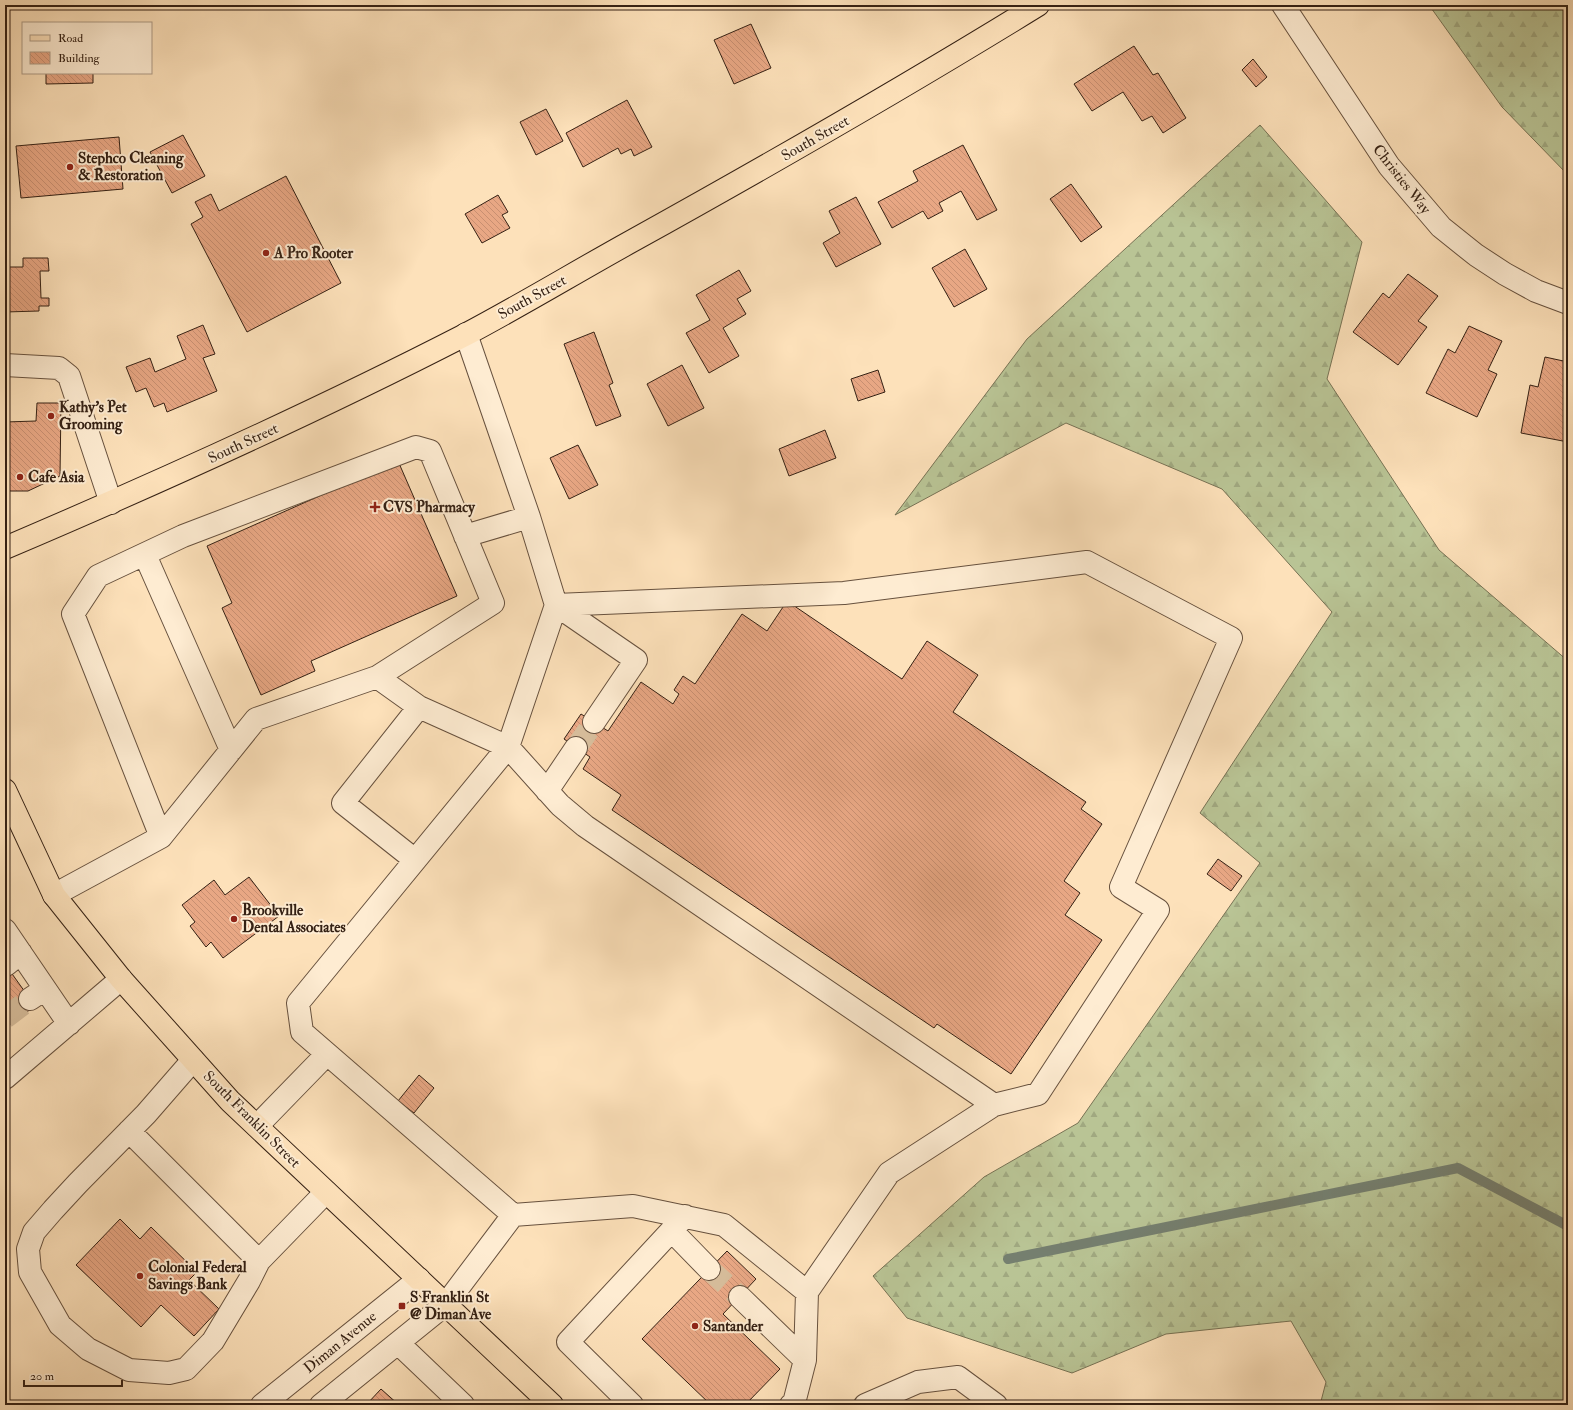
<svg xmlns="http://www.w3.org/2000/svg" width="1573" height="1410" font-family="'IM FELL Double Pica',serif">
	<defs>
		<pattern id="forest-firs" width="22" height="20" patternUnits="userSpaceOnUse"><rect width="22" height="20" fill="#b9c495"/><path d="M5 1l3.5 6h-7zM16 11l3.5 6h-7z" fill="#a0a880"/></pattern>
		<pattern id="building-back-hatch" width="6" height="6" patternUnits="userSpaceOnUse"><rect width="6" height="6" fill="#e8a784"/><path d="M-1 5l2 2M0 0l6 6M5-1l2 2" fill="none" stroke="#c88f71"/></pattern>
	</defs>
	<rect width="100%" height="100%" fill="#fde1ba"/>
	<filter id="stains"><feTurbulence type="fractalNoise" baseFrequency=".005" numOctaves="4"/><feColorMatrix values="0 0 0 0 .2 0 0 0 0 .09 0 0 0 0 .02 0 0 0 .5 -.17"/></filter>
	<radialGradient id="worn" r=".72"><stop offset=".6" stop-color="#630" stop-opacity="0"/><stop offset="1" stop-color="#630" stop-opacity=".3"/></radialGradient>
	<!-- forest -->
	<path fill="url(#forest-firs)" stroke="#777254" d="M1429,5H1568V175L1502,107Z
		M1260,125L1362,242L1327,379L1439,550L1568,661V1405H1320L1326,1382L1291,1321L1166,1334L1072,1373L907,1318L873,1276L984,1177L1078,1123L1260,863L1200,813L1332,612L1222,489L1066,423L895,515L1027,339Z"/>
	<g fill="none" stroke-linecap="round" stroke-linejoin="round">
		<!-- stream -->
		<path stroke="#757f6f" stroke-width="10" d="M1008,1259L1458,1168L1568,1226"/>
	</g>
	<!-- building -->
	<path fill="url(#building-back-hatch)" stroke="#352114" d="M751,24L771,68L734,84L714,40Z
		M1134,46L1153,75L1158,73L1186,118L1163,133L1152,116L1142,121L1123,92L1092,111L1074,84Z
		M1253,59L1267,77L1256,87L1242,70Z
		M46,73H93V83L46,84Z
		M627,100L652,147L634,156L631,149L621,154L618,148L583,167L566,133Z
		M546,109L563,141L536,155L520,122Z
		M183,135L205,176L172,193L150,152Z
		M119,137L123,189L21,198L16,146Z
		M963,145L997,210L977,220L961,191L939,203L943,211L928,219L923,211L892,228L878,202L918,181L913,171Z
		M286,176L341,283L247,332L191,224L203,217L195,202L211,194L219,211Z
		M1071,184L1102,227L1081,242L1050,199Z
		M498,195L508,212L502,215L510,228L482,243L465,214Z
		M856,197L881,244L836,267L823,243L840,233L829,211Z
		M965,249L987,289L954,307L932,268Z
		M23,258H48L49,271H40L41,298H49V306H39V311L5,312V267H23Z
		M739,270L751,291L737,299L746,314L723,328L739,356L709,373L686,333L710,320L696,295Z
		M1408,274L1438,296L1418,321L1427,327L1398,365L1353,332L1383,293L1389,298Z
		M203,325L215,354L203,358L217,391L167,412L164,403L154,407L146,388L136,392L126,367L150,358L155,372L186,359L177,336Z
		M1469,326L1502,341L1488,370L1497,374L1477,417L1426,393L1448,349L1455,353Z
		M594,332L613,383L609,385L621,416L596,426L564,344Z
		M1545,357L1568,362V442L1521,433L1530,385L1538,387Z
		M682,365L704,408L668,426L647,384Z
		M878,370L885,392L858,401L851,379Z
		M37,403H61L60,476L28,491H5V422L36,421Z
		M825,430L836,458L789,476L779,449Z
		M578,445L598,485L569,499L550,458Z
		M398,461L457,596L311,661L315,671L261,695L222,608L232,603L207,546Z
		M787,601L902,679L927,641L978,675L953,712L1086,802L1081,809L1102,824L1064,881L1080,893L1065,915L1102,940L1011,1074L937,1024L934,1028L612,810L621,795L583,769L590,757L564,739L581,714L608,731L641,682L673,704L679,694L674,690L683,676L695,684L742,614L767,631Z
		M1218,859L1242,876L1231,891L1207,874Z
		M249,877L279,916L223,958L211,942L206,947L190,926L195,922L182,905L214,880L225,895Z
		M5,964L35,1006L5,1028Z
		M419,1075L434,1088L414,1113L398,1101Z
		M120,1219L140,1239L151,1227L197,1272L189,1280L219,1309L194,1336L161,1305L141,1327L76,1265Z
		M727,1251L756,1279L723,1314L780,1369L745,1405H711L642,1339Z
		M381,1389L399,1405H366Z"/>
	<g fill="none" stroke-linecap="round" stroke-linejoin="round">
		<!-- minor-tunnel -->
		<path stroke="#d5bb99" stroke-width="22" stroke-dasharray="22 11" stroke-linecap="butt" d="M576,748L594,722
			M5,1018L30,999
			M709,1269L740,1297"/>
		<!-- minor casing -->
		<g stroke="#67513e" stroke-width="24">
			<path id="minor" d="M1283,5L1389,166L1441,227L1476,255L1505,274L1536,291L1568,303
				M466,334L529,517L556,605L508,747L298,1003L302,1032L513,1215L633,1206L724,1225L807,1292
				M5,365L59,368L69,376L111,503
				M465,536L529,517
				M145,555L231,750
				M556,605L844,593L1087,562L1231,638L1121,887L1158,910L1038,1094L994,1105
				M556,605L636,660L594,722
				M377,677L419,707L508,747L560,805L585,826L994,1105L889,1173L807,1292L805,1360L794,1403L791,1405
				M547,791L576,748
				M415,860L343,803L419,707
				M54,895L161,837L256,719L377,677L493,603L430,451L416,447L183,536L98,576L73,614L161,837
				M5,930L69,1024
				M6,965L21,953
				M30,999L45,989
				M193,1060L146,1114L78,1183L53,1210L34,1232L28,1249L30,1272L60,1325L88,1349L129,1370L169,1373L186,1369L213,1341L249,1281L259,1261L326,1192
				M5,1078L121,979
				M257,1126L327,1054
				M129,1131L259,1261
				M672,1231L709,1269
				M740,1297L805,1360
				M398,1343L463,1405
				M262,1405L419,1279
				M321,1405L446,1304L513,1215
				M632,1405L568,1342L685,1216
				M865,1405L918,1382L958,1377L996,1405"/>
		</g>
		<!-- major casing -->
		<g stroke="#352114" stroke-width="24">
			<path id="major" d="M5,548C160,482 313,413 463,336C520,306 576,272 632,241C769,165 905,87 1038,5
				M5,790L54,895L121,979L230,1101L552,1405"/>
		</g>
		<!-- minor -->
		<use href="#minor" stroke="#feecd2" stroke-width="22"/>
		<!-- major -->
		<use href="#major" stroke="#fde1ba" stroke-width="22"/>
	</g>
	<!-- markers -->
	<g fill="#8f2418" stroke="#feecd2" stroke-width="1.5">
		<circle cx="70" cy="167" r="4"/>
		<circle cx="266" cy="253" r="4"/>
		<circle cx="51" cy="416" r="4"/>
		<circle cx="20" cy="477" r="4"/>
		<path d="M373 501h4v4h4v4h-4v4h-4v-4h-4v-4h4z"/>
		<circle cx="234" cy="919" r="4"/>
		<circle cx="140" cy="1276" r="4"/>
		<rect x="398" y="1302" width="8" height="8" rx="2"/>
		<circle cx="695" cy="1326" r="4"/>
	</g>
	<g text-anchor="middle" stroke-width="4" stroke-linejoin="round" paint-order="stroke">
		<!-- street labels -->
		<g font-size="15" fill="#352114" stroke="#feecd2">
			<text transform="translate(815 138) rotate(-30)" y="5">South Street</text>
			<text transform="translate(1402 179) rotate(52)" y="5">Christies Way</text>
			<text transform="translate(532 297) rotate(-29)" y="5">South Street</text>
			<text transform="translate(243 443) rotate(-25)" y="5">South Street</text>
			<text transform="translate(252 1119) rotate(45)" y="5">South Franklin Street</text>
			<text transform="translate(340 1342) rotate(-39)" y="5">Diman Avenue</text>
		</g>
		<!-- poi labels -->
		<g font-size="15" font-weight="bold" fill="#352114" stroke="#feecd2" text-anchor="start">
			<text x="78" y="163">Stephco Cleaning<tspan x="78" dy="17">&amp; Restoration</tspan></text>
			<text x="274" y="258">A Pro Rooter</text>
			<text x="59" y="412">Kathy's Pet<tspan x="59" dy="17">Grooming</tspan></text>
			<text x="28" y="482">Cafe Asia</text>
			<text x="383" y="512">CVS Pharmacy</text>
			<text x="242" y="915">Brookville<tspan x="242" dy="17">Dental Associates</tspan></text>
			<text x="148" y="1272">Colonial Federal<tspan x="148" dy="17">Savings Bank</tspan></text>
			<text x="410" y="1302">S Franklin St<tspan x="410" dy="17">@ Diman Ave</tspan></text>
			<text x="703" y="1331">Santander</text>
		</g>
	</g>
	<!-- margin -->
	<rect width="1573" height="1410" fill="none" stroke="#fde1ba" stroke-width="20"/>
	<rect x="6" y="6" width="1561" height="1398" fill="none" stroke="#352114" stroke-width="2"/>
	<rect x="10" y="10" width="1553" height="1390" fill="none" stroke="#352114"/>
	<!-- legend -->
	<rect x="22" y="22" width="130" height="52" fill="#feecd2" stroke="#ae9b86"/>
	<rect x="30" y="35" width="20" height="6" fill="#fde1ba" stroke="#ae9b86"/>
	<text x="58" y="42" font-size="12" fill="#352114">Road</text>
	<rect x="30" y="52" width="20" height="12" fill="url(#building-back-hatch)" stroke="#ae9b86"/>
	<text x="58" y="62" font-size="12" fill="#352114">Building</text>
	<!-- scale -->
	<path d="M24 1380v6h98v-6" fill="none" stroke="#352114" stroke-width="2"/>
	<text x="30" y="1380" font-size="12" fill="#352114" stroke="#feecd2" stroke-width="3" paint-order="stroke">20 m</text>
	<rect width="100%" height="100%" filter="url(#stains)"/>
	<rect width="100%" height="100%" fill="url(#worn)"/>
</svg>
